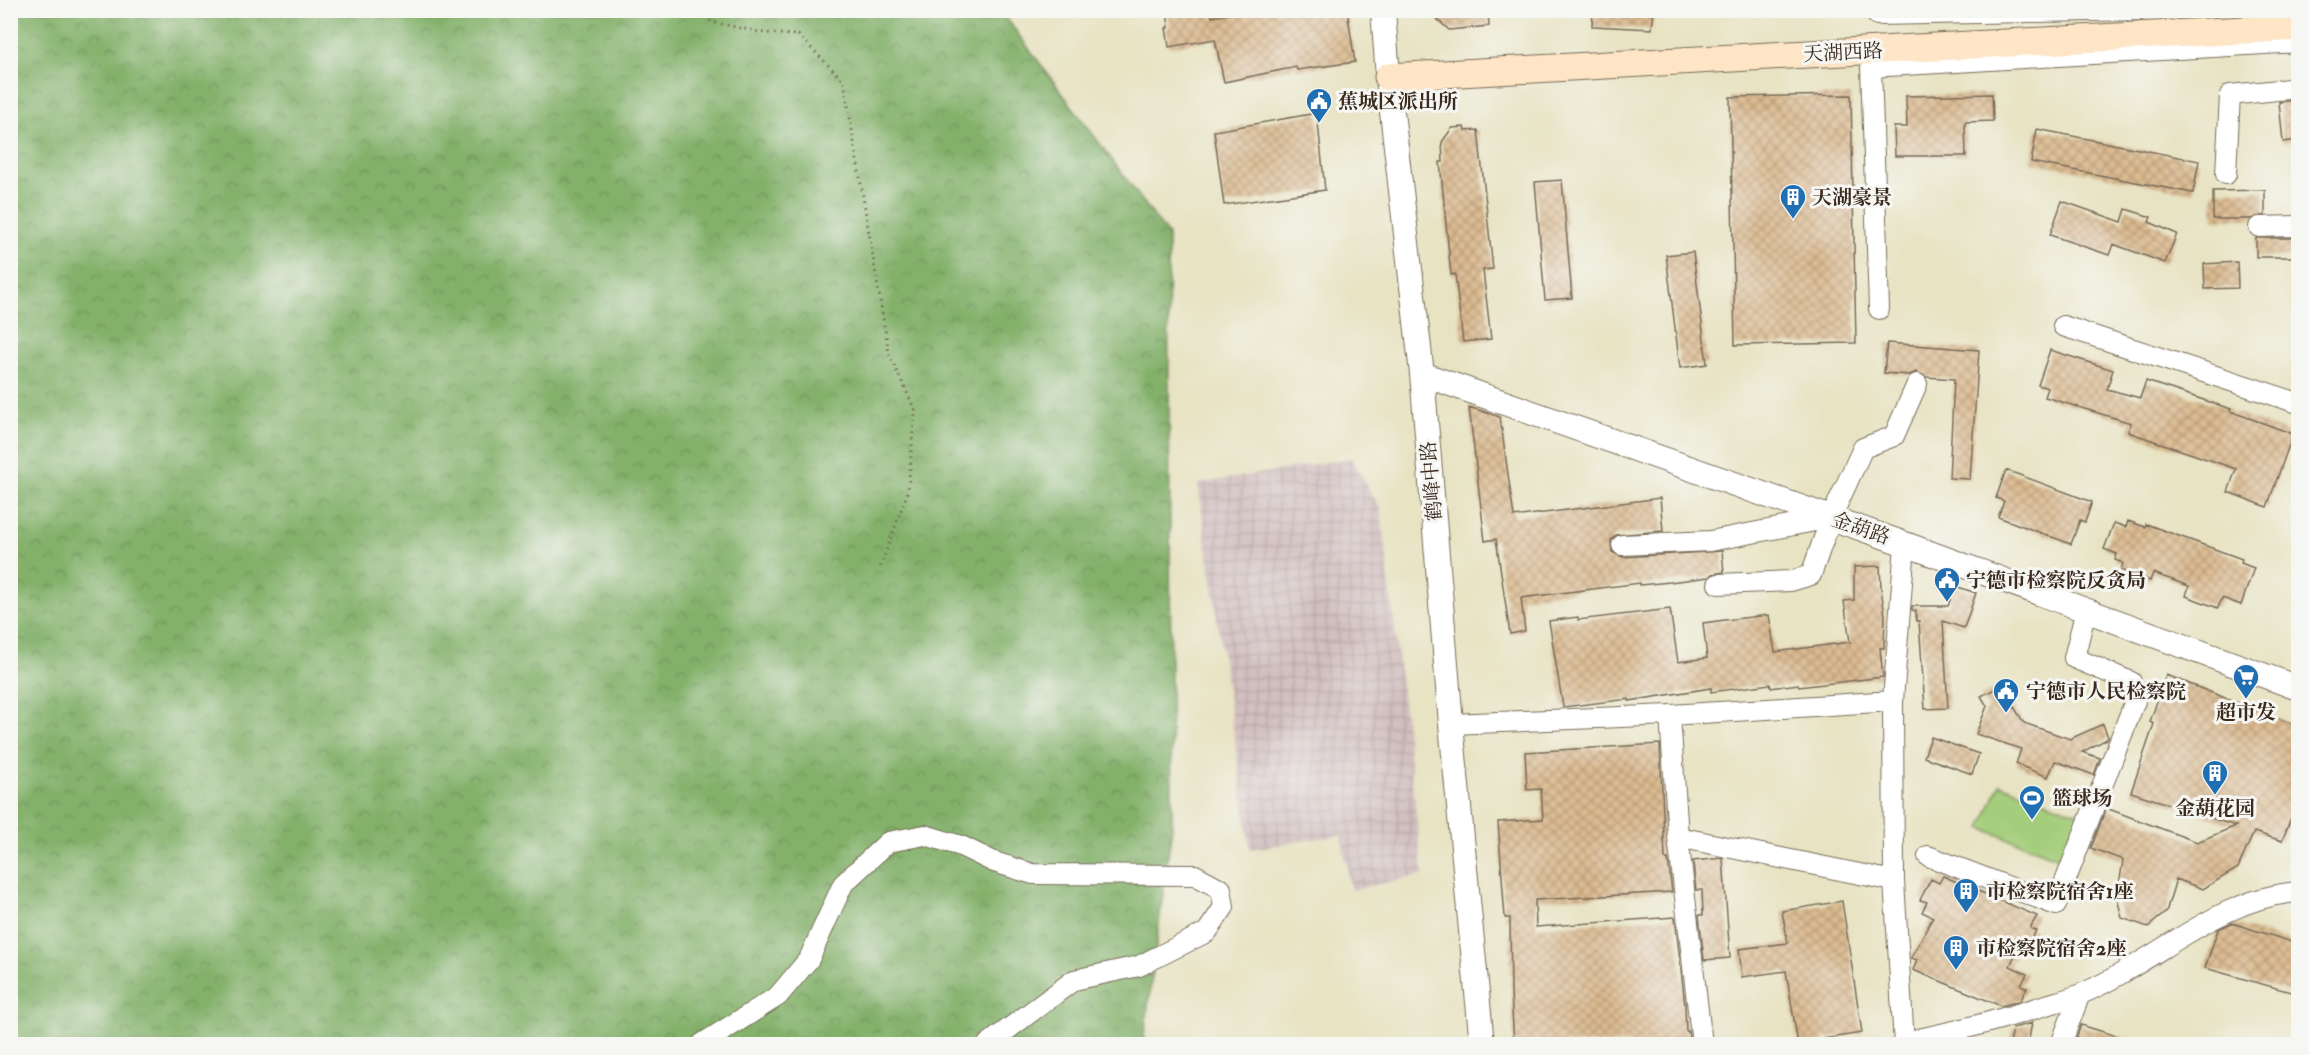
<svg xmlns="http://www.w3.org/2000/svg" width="2309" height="1055" font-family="'IM FELL Double Pica','Noto Serif SC',serif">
	<defs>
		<pattern id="industrial-grid" width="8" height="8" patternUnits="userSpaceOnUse" patternTransform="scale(1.5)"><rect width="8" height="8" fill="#d2bfc0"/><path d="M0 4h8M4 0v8" fill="none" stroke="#b5a4a5"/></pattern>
		<pattern id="forest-crowns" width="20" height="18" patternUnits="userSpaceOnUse" patternTransform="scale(1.5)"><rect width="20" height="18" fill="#83b16b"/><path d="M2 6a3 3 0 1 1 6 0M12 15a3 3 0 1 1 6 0" fill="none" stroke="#6c9057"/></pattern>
		<pattern id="building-cross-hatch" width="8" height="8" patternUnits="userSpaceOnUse" patternTransform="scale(1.5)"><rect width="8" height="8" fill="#dcbb91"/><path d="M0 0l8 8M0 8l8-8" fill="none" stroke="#b49876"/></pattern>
	</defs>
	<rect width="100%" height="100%" fill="#f6f6f2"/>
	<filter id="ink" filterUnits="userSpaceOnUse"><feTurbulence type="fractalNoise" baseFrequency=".0167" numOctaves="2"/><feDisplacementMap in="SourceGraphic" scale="12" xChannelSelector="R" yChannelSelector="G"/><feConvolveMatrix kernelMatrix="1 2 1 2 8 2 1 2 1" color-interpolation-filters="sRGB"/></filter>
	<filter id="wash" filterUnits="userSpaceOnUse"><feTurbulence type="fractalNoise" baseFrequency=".008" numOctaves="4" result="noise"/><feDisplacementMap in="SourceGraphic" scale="24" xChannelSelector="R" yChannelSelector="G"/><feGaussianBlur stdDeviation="1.35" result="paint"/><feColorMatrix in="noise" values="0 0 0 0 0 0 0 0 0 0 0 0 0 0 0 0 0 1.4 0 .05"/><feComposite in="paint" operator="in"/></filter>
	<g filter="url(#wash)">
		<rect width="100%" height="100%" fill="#e8e3c3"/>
		<!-- industrial -->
		<path fill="url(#industrial-grid)" d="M1351,458L1381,510L1423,875L1351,890L1341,835L1250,849L1198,484Z"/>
		<!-- forest -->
		<path fill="url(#forest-crowns)" stroke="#5f6e44" stroke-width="1.5" d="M10,11H1001L1168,235L1172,826L1143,1044H11Z"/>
		<!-- pitch -->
		<path fill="#a4ce7b" stroke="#707c4c" stroke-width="1.5" d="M2000,784L2082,815L2064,860L1981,828Z"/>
		<g id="blocks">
			<!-- building -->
			<path fill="url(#building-cross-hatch)" d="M1167,10H1211L1212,17L1249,10H1347L1355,62L1297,70L1296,67L1224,82L1215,39L1169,47L1166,28H1169Z
				M1427,10H1488L1489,26L1449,30Z
				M1593,10H1654L1652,29L1592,26Z
				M1992,94L1993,121L1965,122L1966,156H1895L1894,127H1907L1906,96Z
				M1851,95L1856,343L1735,345L1730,97Z
				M2298,100V140L2283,142L2279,102Z
				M1317,113L1325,190L1224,205L1214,131Z
				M1464,127L1465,131L1478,130L1493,269L1483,270L1491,339L1463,342L1455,274L1451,275L1440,162H1443L1442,142L1452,128Z
				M2037,129L2199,161L2193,193L2031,162Z
				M1562,180L1572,298L1545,300L1535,182Z
				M2265,190V215L2251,219H2213V191Z
				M2062,201L2122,222L2126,209L2151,217L2149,222L2177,234L2165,263L2113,244L2109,255L2050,235Z
				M2256,238H2298V257H2256Z
				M1693,252L1707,364L1680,368L1666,255Z
				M2237,262L2238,288L2205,289L2204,264Z
				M1887,343L1979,350L1970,479L1949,478L1954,379L1926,377L1916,372L1909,375L1884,373Z
				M2050,350L2113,370L2107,389L2140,398L2146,381L2231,409L2230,411L2293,434L2267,507L2228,492L2236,469L2128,432L2131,423L2045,397L2048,388L2038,385Z
				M1469,407L1500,417L1514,517L1660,498L1663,531L1616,535L1611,540L1612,552L1623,557L1722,551L1724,572L1712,574L1709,577L1670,582L1640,585V583L1521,598L1525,631L1510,634L1496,539L1485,541Z
				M2006,470L2092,502L2085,522L2080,520L2071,544L1998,517L2004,501L1996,498Z
				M2128,521L2145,527L2146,524L2242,559L2241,563L2254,568L2241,605L2222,598L2218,608L2186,596L2189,586L2153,573L2150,581L2121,570L2123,563L2115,560L2117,554L2104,549L2114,523L2126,527Z
				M1880,566L1881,588L1885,616L1884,648H1880L1883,677L1799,687L1798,684L1771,688L1770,684L1711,692V688L1629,701V699L1563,707L1549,621L1578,617V620L1670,609L1678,662L1707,658L1703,623L1725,620L1769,615L1775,652L1850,642L1844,601L1854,600V567Z
				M1955,586L1976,593L1964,628L1943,621L1948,708L1925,709L1919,621H1916V611L1912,610V606H1948Z
				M2166,675L2298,726V800L2282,841L2254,832L2238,868L2203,889L2176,879L2166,912L2148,927L2122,918L2117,898L2123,860L2091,848L2106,808L2197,842L2236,826L2131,792L2154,724L2150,722Z
				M2001,686L2024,723L2070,739L2103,724L2108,737L2107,739L2082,752L2100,758L2094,775L2055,761L2048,777L2016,764L2021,749L1976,734L1987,706L1981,696Z
				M1931,737L1979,754L1972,774L1924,757Z
				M1660,744L1665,859H1668L1672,892L1535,900L1536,927L1675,917L1685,1005L1686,1031H1688L1690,1044H1514L1511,993L1510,918H1505L1498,822L1543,819L1541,789L1527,790L1525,752Z
				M1723,858L1730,958L1704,960L1699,915H1703L1702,890H1696L1693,861Z
				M1943,876L2037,916L2030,928L2036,931L2029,943L2022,940L2010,966L2027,974L2021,985L2027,988L2020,1001L2001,1006L1913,970L1917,960L1911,958L1933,917L1922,912L1927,902L1920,900L1931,879L1939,883Z
				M1842,901L1862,1033L1824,1039V1043L1798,1044L1786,971L1742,977L1739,949L1788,943L1782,911Z
				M2232,923L2298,944V994L2205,968L2218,929Z
				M2032,1023L2028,1044H2010L2013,1028Z
				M2081,1025L2133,1041V1044H2074Z"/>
		</g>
	</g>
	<g filter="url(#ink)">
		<use href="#blocks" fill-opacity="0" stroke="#786b58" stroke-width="1.5"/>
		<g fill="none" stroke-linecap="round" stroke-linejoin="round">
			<!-- minor casing -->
			<g stroke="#786b58" stroke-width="22">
				<path id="minor" d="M1876,10L1877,15L2139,10
					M2226,174L2230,95L2298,88
					M2259,227L2298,226
					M1879,309L1871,67L2298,42
					M2063,326L2298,403
					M1831,518L1863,448L1894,436L1917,384
					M1622,545L1710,541L1831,518L1811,575L1791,581L1718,584
					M1670,715L1678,837L1894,881
					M1451,724L1670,715L1893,701
					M1678,837L1702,1044
					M1928,856L2056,905L2135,701L2131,682L2074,658L2086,610
					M1904,1042C1949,1033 1993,1022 2037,1008C2051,1003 2067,1000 2081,994C2154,963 2217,898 2298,892
					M702,1044L778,996L809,959L843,884L888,842L925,835L961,846L994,862L1033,874L1195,875L1221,889L1224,907L1207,932L1139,966L1074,980L988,1044
					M1904,1044L1894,881L1893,701L1905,544
					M2061,1044L2080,994"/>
			</g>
			<!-- tertiary casing -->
			<g stroke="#786b58" stroke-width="26">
				<path id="tertiary" d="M1383,10L1388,77L1422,374L1451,724L1482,1044
					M1422,374L1905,544L2298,688"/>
			</g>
			<!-- secondary casing -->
			<g stroke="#786b58" stroke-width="29">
				<path id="secondary" d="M1388,77L2298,27"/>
			</g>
			<!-- path -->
			<path stroke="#786b58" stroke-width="3" stroke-dasharray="1.5 4.5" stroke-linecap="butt" d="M695,10L712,22L764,33L798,35L844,81L889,354L915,410L908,491L880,568"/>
			<!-- minor -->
			<use href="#minor" stroke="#fff" stroke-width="20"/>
			<!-- tertiary -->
			<use href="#tertiary" stroke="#fff" stroke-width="24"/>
			<!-- secondary -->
			<use href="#secondary" stroke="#fde5c5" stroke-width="27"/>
		</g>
	</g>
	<!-- icons -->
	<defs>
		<g id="civic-pin" transform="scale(1.35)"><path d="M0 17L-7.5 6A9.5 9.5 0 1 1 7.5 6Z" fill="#1f6fb2" stroke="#f6f6f2"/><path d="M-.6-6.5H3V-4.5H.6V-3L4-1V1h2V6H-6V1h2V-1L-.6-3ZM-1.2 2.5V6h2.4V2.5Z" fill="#fff"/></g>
		<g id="building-pin" transform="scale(1.35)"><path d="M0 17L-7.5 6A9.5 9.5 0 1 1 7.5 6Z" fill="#1f6fb2" stroke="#f6f6f2"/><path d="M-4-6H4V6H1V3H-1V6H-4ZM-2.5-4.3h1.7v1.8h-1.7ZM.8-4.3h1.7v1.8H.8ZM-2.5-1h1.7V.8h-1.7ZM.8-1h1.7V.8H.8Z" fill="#fff"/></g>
		<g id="supermarket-pin" transform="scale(1.35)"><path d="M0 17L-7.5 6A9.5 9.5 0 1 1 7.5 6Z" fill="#1f6fb2" stroke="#f6f6f2"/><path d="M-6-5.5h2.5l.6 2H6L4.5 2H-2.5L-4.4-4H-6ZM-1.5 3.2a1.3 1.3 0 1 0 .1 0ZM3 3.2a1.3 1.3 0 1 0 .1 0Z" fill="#fff"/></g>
		<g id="stadium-pin" transform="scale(1.35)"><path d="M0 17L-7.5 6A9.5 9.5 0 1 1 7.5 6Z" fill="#1f6fb2" stroke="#f6f6f2"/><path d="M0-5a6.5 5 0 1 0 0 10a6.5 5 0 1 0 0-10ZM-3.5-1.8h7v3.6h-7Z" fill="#fff"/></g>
	</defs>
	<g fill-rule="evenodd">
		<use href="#civic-pin" x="1319" y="101"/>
		<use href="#building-pin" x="1793" y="197"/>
		<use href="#civic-pin" x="1947" y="580"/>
		<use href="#supermarket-pin" x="2246" y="677"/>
		<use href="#civic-pin" x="2006" y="691"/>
		<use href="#building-pin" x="2215" y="773"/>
		<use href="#stadium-pin" x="2032" y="798"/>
		<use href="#building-pin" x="1966" y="891"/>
		<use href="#building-pin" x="1956" y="948"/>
	</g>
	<g text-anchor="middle" stroke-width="6" stroke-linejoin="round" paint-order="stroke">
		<!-- street labels -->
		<g font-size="20" fill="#3b2a1e" stroke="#f6f6f2">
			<text transform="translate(1843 52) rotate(-3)" y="7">天湖西路</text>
			<text transform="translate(1431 481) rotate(-95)" y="7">鹤峰中路</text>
			<text transform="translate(1861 528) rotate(19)" y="7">金葫路</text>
		</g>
		<!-- poi labels -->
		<g font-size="20" font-weight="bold" fill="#3b2a1e" stroke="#f6f6f2" text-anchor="start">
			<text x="1338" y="108">蕉城区派出所</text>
			<text x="1812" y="204">天湖豪景</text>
			<text x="1966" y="587">宁德市检察院反贪局</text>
			<text x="2026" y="698">宁德市人民检察院</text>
			<text x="2246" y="719" text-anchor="middle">超市发</text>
			<text x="2052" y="805">篮球场</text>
			<text x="2215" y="815" text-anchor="middle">金葫花园</text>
			<text x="1986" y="898">市检察院宿舍1座</text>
			<text x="1976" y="955">市检察院宿舍2座</text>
		</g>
	</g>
	<!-- margin -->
	<rect width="2309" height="1055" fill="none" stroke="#f6f6f2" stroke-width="36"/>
</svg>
